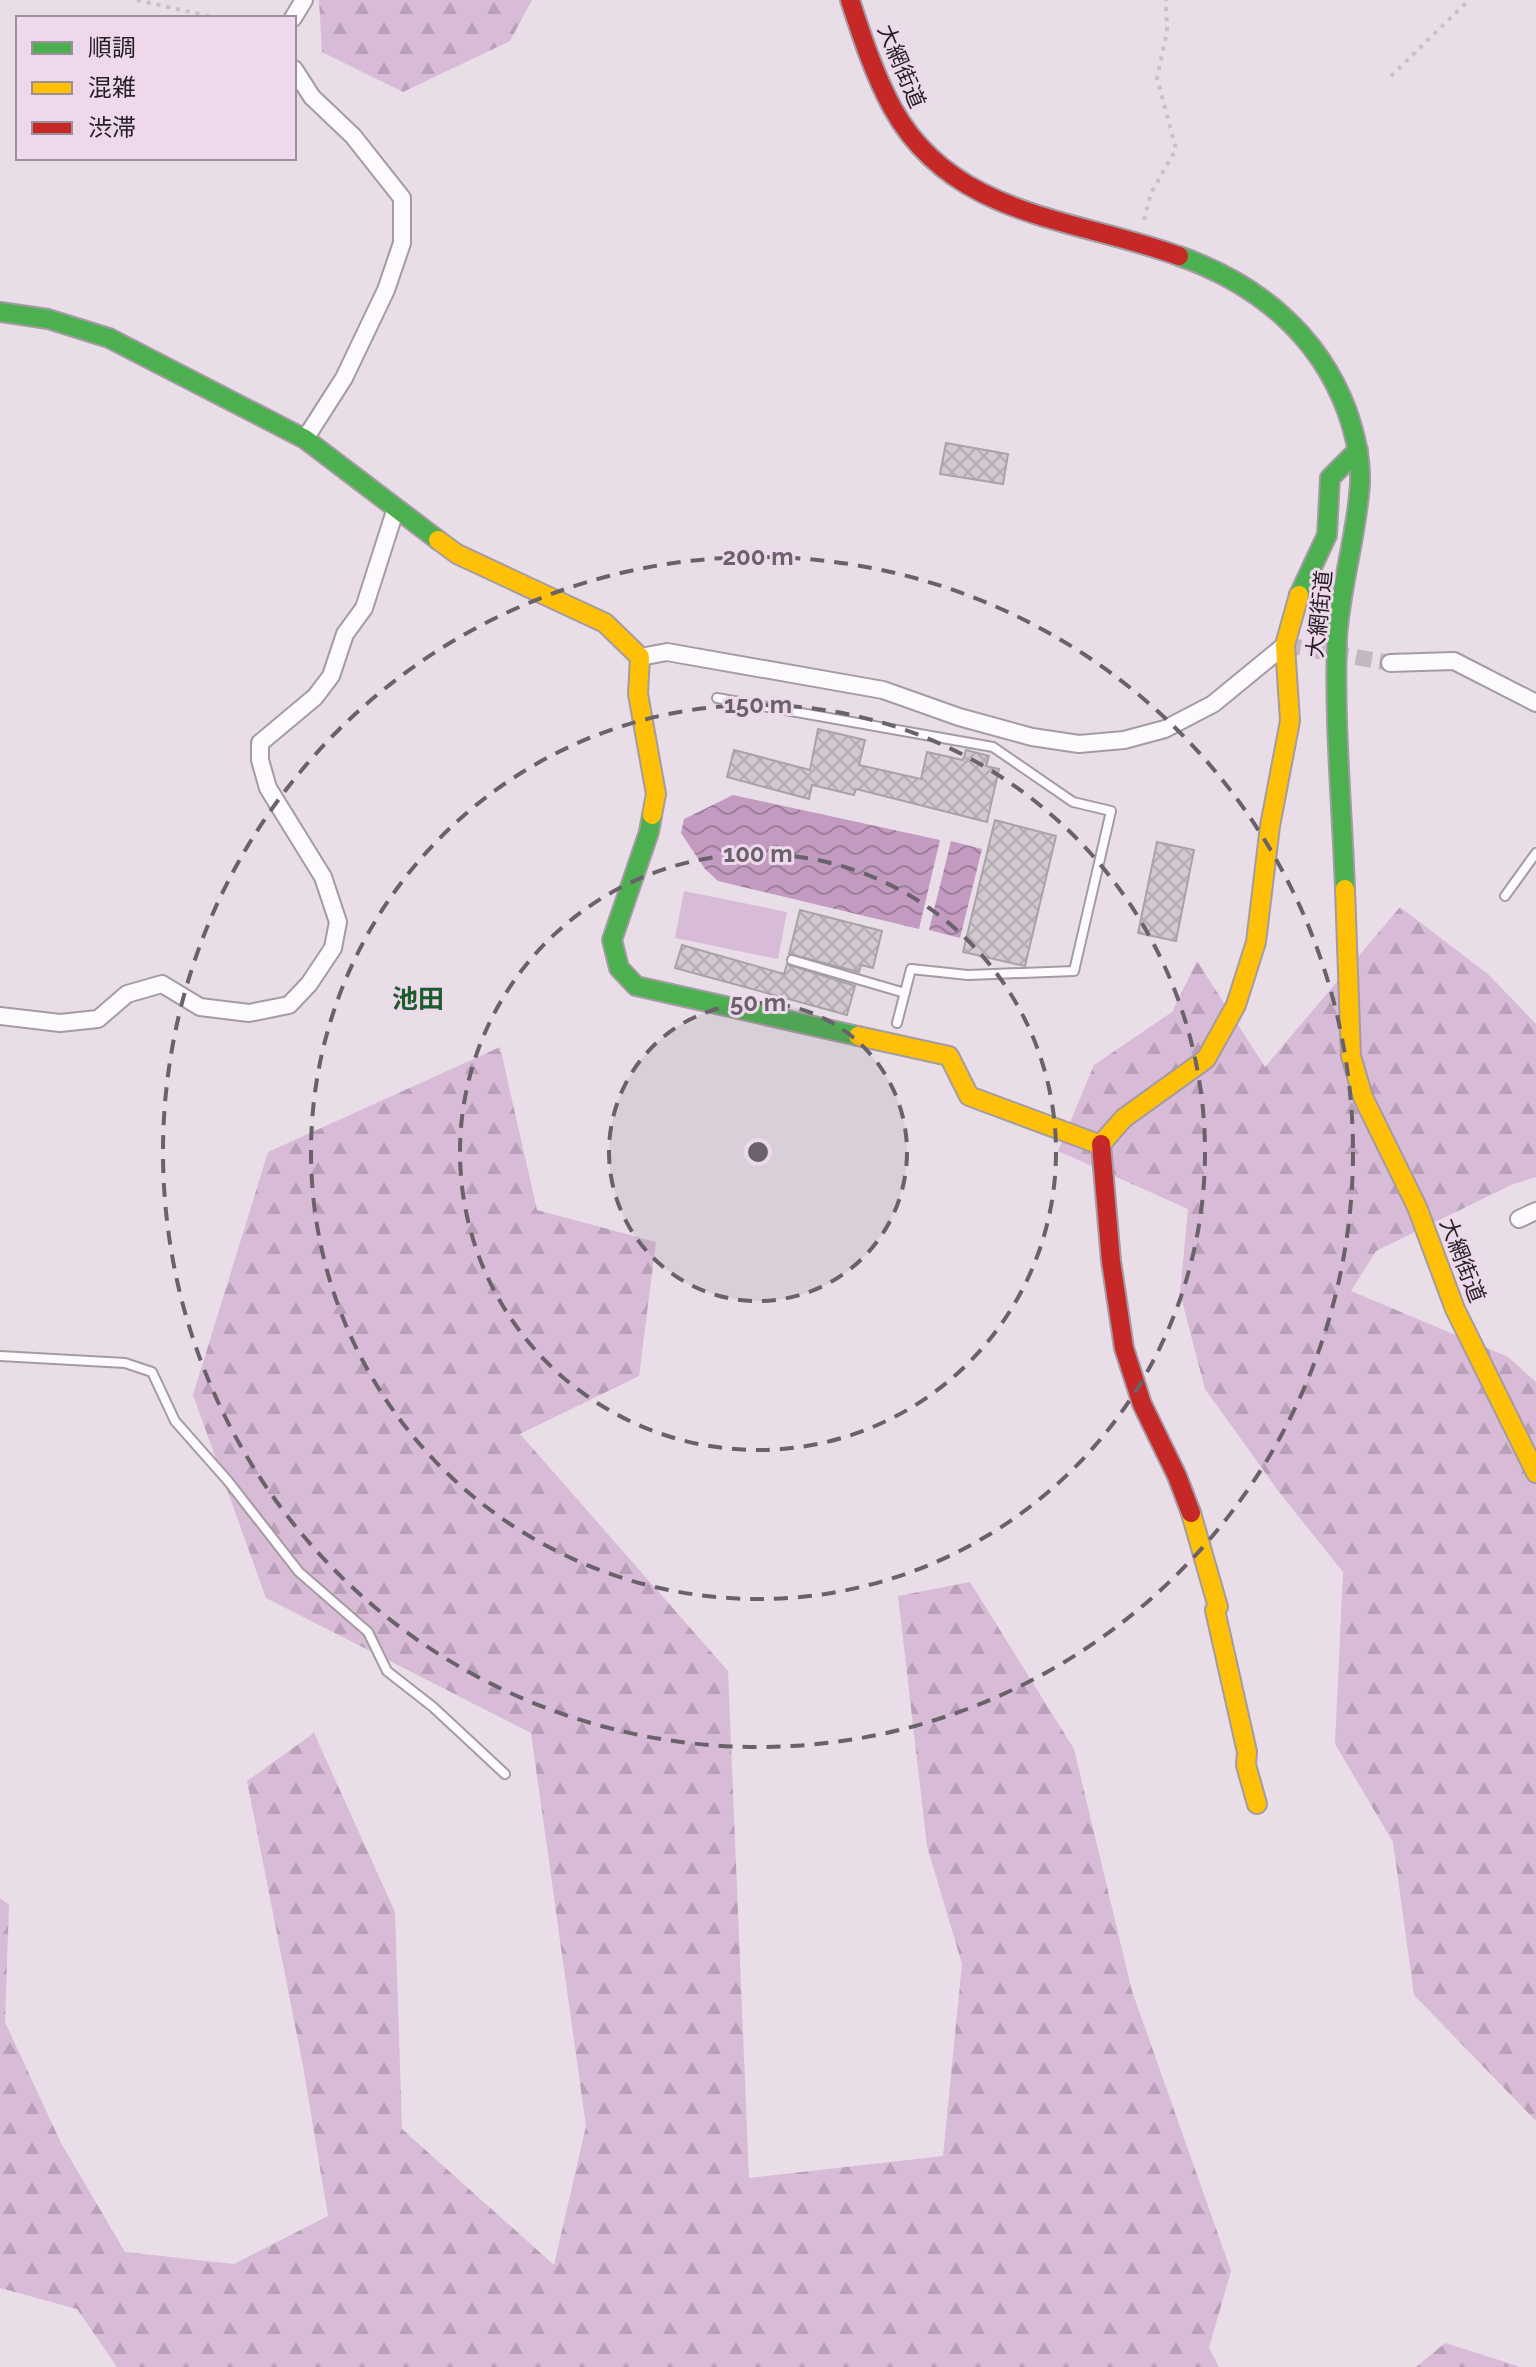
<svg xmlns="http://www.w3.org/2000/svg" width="1536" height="2367" font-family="Raleway,'Noto Sans JP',sans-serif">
	<defs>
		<pattern id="forest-firs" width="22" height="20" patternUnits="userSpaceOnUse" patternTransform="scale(2)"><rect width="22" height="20" fill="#d8bbd6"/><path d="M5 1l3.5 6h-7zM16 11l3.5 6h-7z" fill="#b9a0b8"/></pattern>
		<pattern id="water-waves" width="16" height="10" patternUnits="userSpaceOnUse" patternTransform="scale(2)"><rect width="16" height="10" fill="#c39bc1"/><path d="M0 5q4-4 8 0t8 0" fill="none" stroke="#9e7e9d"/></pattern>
		<pattern id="building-cross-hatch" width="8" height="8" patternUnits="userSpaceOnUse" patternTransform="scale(2)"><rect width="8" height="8" fill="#d1c8d0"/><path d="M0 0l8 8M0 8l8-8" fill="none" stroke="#b3abb2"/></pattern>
	</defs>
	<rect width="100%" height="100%" fill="#e9dee8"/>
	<!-- green -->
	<path fill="#d8bbd6" d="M684,891L787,912L778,959L675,938Z"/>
	<!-- forest -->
	<path fill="url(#forest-firs)" d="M319,0H532L510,41L403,92L322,52Z
		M1400,907L1489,975L1536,1024V1177L1511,1185L1376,1251L1351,1291L1508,1357L1536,1382V2121L1414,1995L1393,1842L1335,1744L1343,1572L1279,1492L1205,1389L1180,1293L1188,1209L1058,1151L1094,1065L1172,1012L1197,961L1265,1067Z
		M500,1047L537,1210L656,1242L639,1376L520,1434L728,1671L749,2178L943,2156L962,1964L927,1846L898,1596L970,1582L1074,1749L1132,1991L1231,2271L1209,2348L1219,2367H117L77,2309L0,2288V1898L9,1905L5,2022L61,2143L125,2252L234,2264L328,2216L303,2066L247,1781L314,1733L395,1912L402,2129L554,2265L586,2126L531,1733L266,1598L193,1395L268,1152Z
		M1445,2343L1518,2366V2367H1416Z"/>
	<!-- water -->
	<path fill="url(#water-waves)" d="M733,795L940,840L919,929L718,881L705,869L681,833L684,819Z
		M951,841L982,849L960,938L929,930Z"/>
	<!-- building -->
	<path fill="url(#building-cross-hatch)" stroke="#aaa2a9" stroke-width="2" d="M946,443L1008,454L1003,484L940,474Z
		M818,729L865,740L859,765L921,779L927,752L963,760L966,750L989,756L986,766L999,769L987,822L856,789L854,795L812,785L809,799L727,777L734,750L810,770Z
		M995,820L1056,836L1025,966L963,952Z
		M1157,842L1194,850L1176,941L1138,933Z
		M800,910L882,931L873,968L861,965L859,972L789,954Z
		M682,945L784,974L787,964L855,986L847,1015L675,968Z"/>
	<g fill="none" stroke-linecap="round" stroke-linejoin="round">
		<!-- street-tunnel -->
		<path stroke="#c2b8c1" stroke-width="16" stroke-dasharray="16 8" stroke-linecap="butt" d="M1285,645L1390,663"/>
		<!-- lane casing -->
		<g stroke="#a49ba3" stroke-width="12">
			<path id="lane" d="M717,698L993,747L1073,802L1111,811L1074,971L968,975L911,969L897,1023
				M1505,896L1536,853
				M792,960L905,993
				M0,1356L125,1363L152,1372L175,1421L228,1481L299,1572L368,1632L387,1671L433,1707L505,1774"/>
		</g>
		<!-- street casing -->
		<g stroke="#a49ba3" stroke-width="20">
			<path id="street" d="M293,18L304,0
				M294,69L312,97L353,136L402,198V243L386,290L344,378L305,439
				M640,657L667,652L883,690L959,717L1032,737L1079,744L1124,740L1165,729L1213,704L1285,645
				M1390,663L1454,661L1536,703
				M0,1016L60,1023L98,1019L127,994L162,984L200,1007L249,1013L289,1005L309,984L333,948L338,922L323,877L268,788L260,760V743L315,697L331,676L345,634L364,608L396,508
				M1519,1219L1536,1211"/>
		</g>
		<!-- fast casing -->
		<g stroke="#a49ba3" stroke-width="22">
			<path id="fast" d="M1179,256C1256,283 1318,333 1347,411C1355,434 1361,458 1360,483C1357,535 1340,587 1337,639C1334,722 1342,806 1345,889
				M0,312L48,319L109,338L305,439L438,540
				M1299,595L1327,535L1330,478L1358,450
				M652,815L649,832L612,940L619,968L636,986L858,1036"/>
		</g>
		<!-- slow casing -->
		<g stroke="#a49ba3" stroke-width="22">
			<path id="slow" d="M438,540L457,554L605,623L640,657L638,694L656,794L652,815
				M1345,889L1351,1056L1363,1097L1417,1207L1455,1309L1536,1473
				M858,1036L949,1056L969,1096L1101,1145
				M1101,1144L1124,1118L1206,1059L1236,1005L1256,942L1270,826L1290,721L1285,645L1299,595
				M1191,1513L1218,1607L1215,1610L1247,1752L1246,1765L1257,1804"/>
		</g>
		<!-- jam casing -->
		<g stroke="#a49ba3" stroke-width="22">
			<path id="jam" d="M850,0C862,37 874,74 893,109C953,217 1074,218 1179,256
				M1101,1144L1111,1261L1124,1348L1142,1404L1177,1476L1191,1513"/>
		</g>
		<!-- path -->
		<path stroke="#c6c3c6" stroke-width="4" stroke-dasharray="4 6" stroke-linecap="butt" d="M137,0L217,18
			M1391,76L1469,0
			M1144,220L1151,193L1176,149L1157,78L1167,32L1166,0"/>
		<!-- lane -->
		<use href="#lane" stroke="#fcfafc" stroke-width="8"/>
		<!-- street -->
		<use href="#street" stroke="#fcfafc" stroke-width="16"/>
		<!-- fast -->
		<use href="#fast" stroke="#4caf50" stroke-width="18"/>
		<!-- slow -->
		<use href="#slow" stroke="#ffc107" stroke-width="18"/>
		<!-- jam -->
		<use href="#jam" stroke="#c62828" stroke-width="18"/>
	</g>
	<!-- distance rings -->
	<circle cx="758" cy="1152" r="149" fill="#6a626a" fill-opacity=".12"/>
	<g fill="none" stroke="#6a626a" stroke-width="4" stroke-dasharray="14 10">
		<circle cx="758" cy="1152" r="149"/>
		<circle cx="758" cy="1152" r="298"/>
		<circle cx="758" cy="1152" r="447"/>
		<circle cx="758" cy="1152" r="595"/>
	</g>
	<g text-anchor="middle" stroke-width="6" stroke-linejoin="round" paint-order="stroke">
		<!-- street labels -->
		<g font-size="22" fill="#261f26" stroke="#eed9ec">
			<text transform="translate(902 66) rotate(67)" y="8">大網街道</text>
			<text transform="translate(1319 614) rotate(-84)" y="8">大網街道</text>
			<text transform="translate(1463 1260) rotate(69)" y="8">大網街道</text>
		</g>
		<!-- quarter labels -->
		<g font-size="26" font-weight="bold" fill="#1b5b2c" stroke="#eed9ec">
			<text x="418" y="1008">池田</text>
		</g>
	</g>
	<circle cx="758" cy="1152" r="12" fill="#6a626a" stroke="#eed9ec" stroke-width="4"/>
	<g font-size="24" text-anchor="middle" font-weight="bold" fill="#6a626a" stroke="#eed9ec" stroke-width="6" stroke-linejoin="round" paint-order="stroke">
		<text x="758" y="565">200 m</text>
		<text x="758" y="713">150 m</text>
		<text x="758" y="862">100 m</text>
		<text x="758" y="1011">50 m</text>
	</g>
	<!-- legend -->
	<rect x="16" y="16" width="280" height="144" fill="#eed9ec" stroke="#9e8f9d" stroke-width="2"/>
	<rect x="32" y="42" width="40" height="12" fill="#4caf50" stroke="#9e8f9d" stroke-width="2"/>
	<text x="88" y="56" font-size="24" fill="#261f26">順調</text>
	<rect x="32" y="82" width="40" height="12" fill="#ffc107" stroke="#9e8f9d" stroke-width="2"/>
	<text x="88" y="96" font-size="24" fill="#261f26">混雑</text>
	<rect x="32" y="122" width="40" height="12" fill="#c62828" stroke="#9e8f9d" stroke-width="2"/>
	<text x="88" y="136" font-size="24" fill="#261f26">渋滞</text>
</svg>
